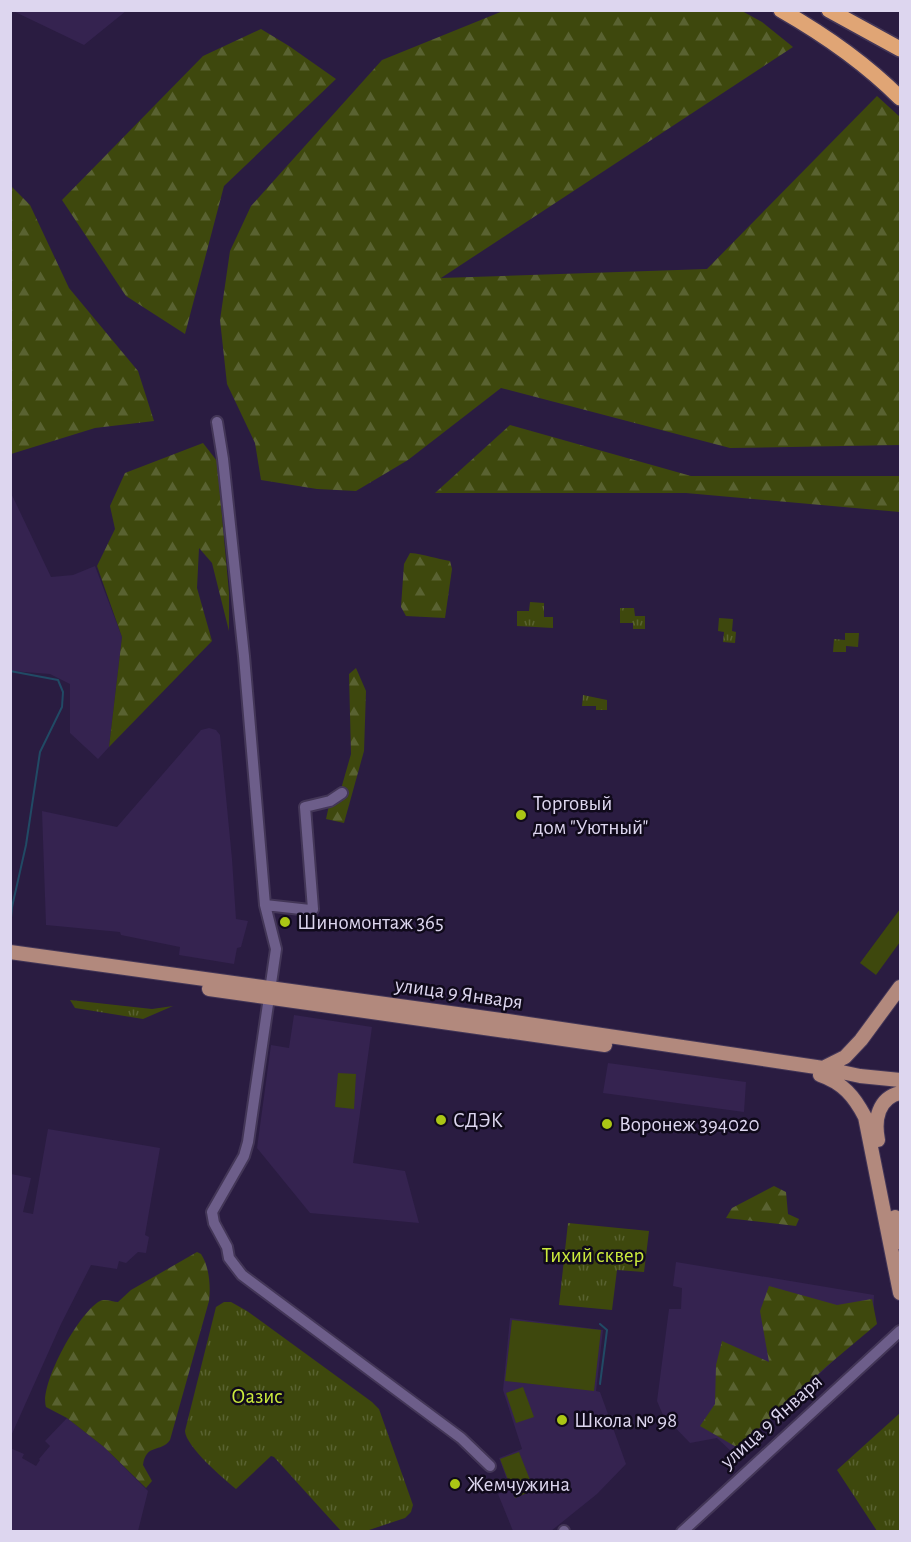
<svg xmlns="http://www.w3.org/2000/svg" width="911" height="1542" font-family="'Alegreya Sans',sans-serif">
	<defs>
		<pattern id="grass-tufts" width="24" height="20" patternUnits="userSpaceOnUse" patternTransform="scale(1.5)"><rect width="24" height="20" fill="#3e480d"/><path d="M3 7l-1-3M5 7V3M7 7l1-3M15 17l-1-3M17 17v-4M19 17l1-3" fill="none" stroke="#596231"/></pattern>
		<pattern id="forest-firs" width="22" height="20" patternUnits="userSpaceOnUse" patternTransform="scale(1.5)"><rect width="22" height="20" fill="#3e480d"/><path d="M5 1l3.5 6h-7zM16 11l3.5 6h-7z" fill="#596231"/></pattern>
	</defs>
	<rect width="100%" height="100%" fill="#2a1c41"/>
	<!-- built -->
	<path fill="#352350" d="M11,10H125L126,11L84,45Z
		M10,491L51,577L73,575L95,566L122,637L109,747L98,759L70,733V684L50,674L11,671Z
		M209,728L216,730L220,735L232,859L236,919L248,921L241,947L237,948L234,964L179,955L180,947L121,935L120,932L46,925L42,811L117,827L195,737L201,730Z
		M294,1015L372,1027L353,1163L405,1171L419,1223L310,1213L257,1148L271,1045L289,1048Z
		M608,1063L746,1082L744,1112L603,1093Z
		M48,1129L160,1148L145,1235L149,1237L146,1253L138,1252L126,1263L119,1261L117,1269L91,1265L61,1324L11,1436V1174L31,1178L23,1212L33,1214Z
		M676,1262L874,1295L873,1324L734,1454L717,1438L690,1443L663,1415L657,1401L669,1309H681L682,1288L673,1286Z
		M510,1318L603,1330L596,1391L600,1392L626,1464L597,1494L551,1531H513L498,1494L510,1488L499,1458L522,1449L503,1390Z
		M67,1418L104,1447L148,1491L138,1531H11L10,1448L24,1454L22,1458L36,1466L40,1460L39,1459L50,1446L45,1441Z"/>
	<!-- grass -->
	<path fill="url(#grass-tufts)" d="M530,602L544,603V617H553V628L517,626V611H529Z
		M620,608H634L635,616H645V629H633V623H620Z
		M719,618L733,619L732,631L736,632L735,643L723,642L724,632L718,631Z
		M845,633H859L858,647L846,646V652H833L834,639L845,640Z
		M583,695L607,700V710H596V706H582Z
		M70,1000L152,1009L173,1006L143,1019L75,1008Z
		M568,1223L649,1231L644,1272L617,1270L612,1310L559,1305Z
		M224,1302H231L247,1311L372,1402L379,1409L413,1505L411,1512L405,1518L366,1531H341L274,1457L271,1456L236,1489C223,1478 186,1447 185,1431L216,1307Z
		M900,1413V1531H877L837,1470Z"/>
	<!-- forest -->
	<path fill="url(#forest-firs)" d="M503,11H742L762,22L793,47L441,278L707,269L877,96L900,117V445L730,448L501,388L408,460L356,491L317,489L261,480L255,443L227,384L220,320L230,251L251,206L382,60Z
		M261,29L289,46L336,79L224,186L185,334L126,296L62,200L203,56Z
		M11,186L30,205L69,288L138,371L154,421L95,428L11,454Z
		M510,425L691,476H900V512L686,493H435Z
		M203,443L217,461L229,593V631L212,563L199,548L197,588L212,641L109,747L122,637L97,566L115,529L110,506L125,473Z
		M410,553C425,554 436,559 450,561L452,569L445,618L406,616L401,607L404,564Z
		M356,668L366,691L364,751L344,823L326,819L330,801L339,796L351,754L349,674Z
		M774,1186L786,1192L788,1214L799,1219L796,1226L726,1218L732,1208Z
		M197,1252L201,1254C209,1266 211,1286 209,1301L170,1440C161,1453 146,1443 143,1465L152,1481L146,1488L104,1447L67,1418L46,1407C39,1385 79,1312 100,1301C105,1298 113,1302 118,1302L131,1290Z
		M769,1286L837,1305L872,1299L877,1324L827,1366L738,1448L700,1426L715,1404L716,1365L722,1341L769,1362L760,1311Z"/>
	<!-- pitch -->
	<path fill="#3e480d" d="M900,909V942L876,975L860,963Z
		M338,1073L356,1074L354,1109L335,1107Z
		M512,1320L601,1330L594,1391L505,1381Z
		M523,1387L534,1417L516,1423L506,1393Z
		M519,1452L534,1490L515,1498L500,1459Z"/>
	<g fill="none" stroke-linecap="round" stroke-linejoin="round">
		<!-- stream -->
		<path stroke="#214a65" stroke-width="2" d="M10,671L58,680L63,692L62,707L40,752L26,845L12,907L10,928
			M600,1324L607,1330L600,1384"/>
		<!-- minor casing -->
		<g stroke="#433657" stroke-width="14">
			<path id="minor" d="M217,422L223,459L244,656L265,905L276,949L248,1142L244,1156L212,1212L214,1223L227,1247L229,1258L242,1275L461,1438L490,1466
				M265,905L310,910L313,909L305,807L330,801L342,793
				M564,1531V1532
				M682,1532L900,1331"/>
		</g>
		<!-- major casing -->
		<g stroke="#433657" stroke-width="16">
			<path id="major" d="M10,952L508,1021L823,1068L860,1076L900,1080
				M209,989L605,1045
				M823,1068L845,1057L861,1040L900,987
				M820,1075C843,1083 854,1096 865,1117L900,1293
				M878,1140C874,1120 878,1098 900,1093
				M895,1217L900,1242"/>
		</g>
		<!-- highway casing -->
		<g stroke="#433657" stroke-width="18">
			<path id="highway" d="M781,10C823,34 866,64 900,98
				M829,10L900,49"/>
		</g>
		<!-- minor -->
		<use href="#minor" stroke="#6d5e8a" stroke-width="10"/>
		<!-- major -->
		<use href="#major" stroke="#b2897d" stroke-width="14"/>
		<!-- highway -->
		<use href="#highway" stroke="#e0a575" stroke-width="15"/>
	</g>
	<!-- markers -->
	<g fill="#abc615" stroke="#100a1b" stroke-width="2">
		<circle cx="521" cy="815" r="6"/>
		<circle cx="285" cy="922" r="6"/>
		<circle cx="441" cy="1120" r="6"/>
		<circle cx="607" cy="1124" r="6"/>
		<circle cx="562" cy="1420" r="6"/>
		<circle cx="455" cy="1484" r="6"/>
	</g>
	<g text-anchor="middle" stroke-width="5" stroke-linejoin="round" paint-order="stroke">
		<!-- poi labels -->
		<g font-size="21" fill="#ddd6ef" stroke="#100a1b" text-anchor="start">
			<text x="533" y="810">Торговый<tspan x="533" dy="24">дом "Уютный"</tspan></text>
			<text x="297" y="929">Шиномонтаж 365</text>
			<text x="453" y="1127">СДЭК</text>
			<text x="619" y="1131">Воронеж 394020</text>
			<text x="574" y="1427">Школа № 98</text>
			<text x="467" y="1491">Жемчужина</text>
		</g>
		<!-- street labels -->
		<g font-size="21" fill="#ddd6ef" stroke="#100a1b">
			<text transform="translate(459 993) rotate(8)" y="7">улица 9 Января</text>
			<text transform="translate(771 1421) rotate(-42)" y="7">улица 9 Января</text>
		</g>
		<!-- park labels -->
		<g font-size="21" fill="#cbea3c" stroke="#100a1b">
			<text x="593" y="1262">Тихий сквер</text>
			<text x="257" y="1403">Оазис</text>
		</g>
	</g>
	<!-- border -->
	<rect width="911" height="1542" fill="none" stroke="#ddd6ef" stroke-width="24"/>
</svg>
